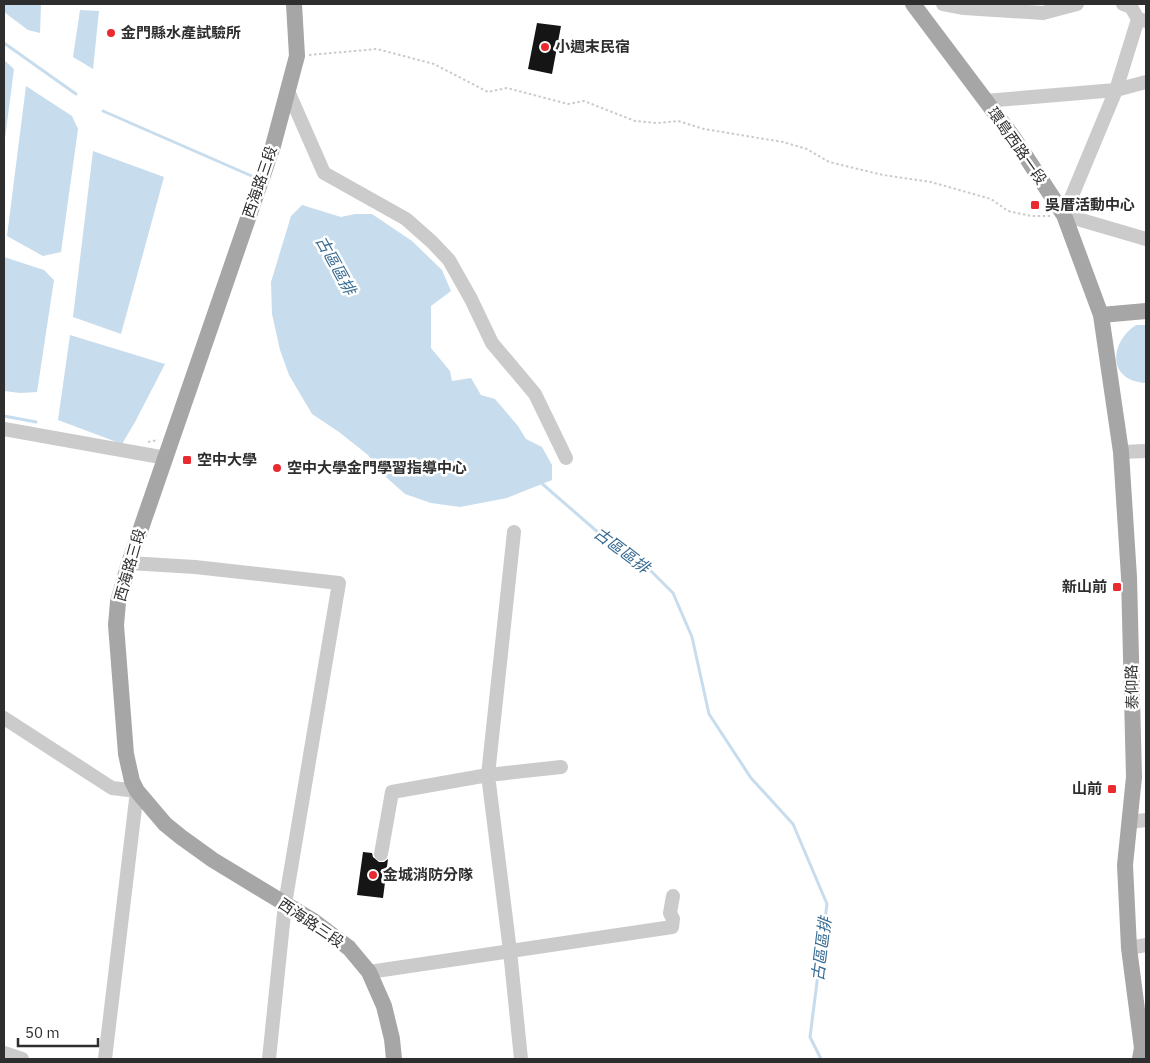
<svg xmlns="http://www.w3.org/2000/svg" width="1150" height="1063" font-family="'IBM Plex Sans','Noto Sans TC',sans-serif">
	<rect width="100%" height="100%" fill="#fff"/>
	<!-- water -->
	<path fill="#c7dced" d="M4,4H41L40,33L28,30L4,12Z
		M80,10L99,11L93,69L73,57Z
		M4,60L14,69L4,146Z
		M26,86L72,116L78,129L61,252L43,256L7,236Z
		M93,151L164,177L121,334L73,317Z
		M302,205L341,217L355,214H372L412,241L442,270L451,291L431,306V348L450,371L452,381L471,378L481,395L495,399L518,426L526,439L542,447L552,465V480L507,498L460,507L431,503L405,494L387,478L368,455L339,432L312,414L289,375L280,350L272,314L271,282L291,216Z
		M4,257L44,270L54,280L37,392L20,393L4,391Z
		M1136,325H1146V383C1107,381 1109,343 1136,325Z
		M70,335L165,364L135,422L122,444L58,420Z"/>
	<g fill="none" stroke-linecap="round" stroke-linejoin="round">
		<!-- stream -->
		<path stroke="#c7dced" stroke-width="3" d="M4,43L76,94
			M103,111L254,177
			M4,416L36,422
			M539,481L600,534L636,556L673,593L692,637L709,714L751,778L793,824L827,904L810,1037L821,1059"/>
	</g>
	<!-- building -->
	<path fill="#151515" d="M537,23L561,26L552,74L528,69Z
		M363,852L372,853L373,857L379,862H384L388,859L383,898L357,895Z"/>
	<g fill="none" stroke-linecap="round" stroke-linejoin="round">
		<!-- path -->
		<path stroke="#cbcbcb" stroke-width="2" stroke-dasharray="2.5 2.5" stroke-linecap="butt" d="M309,55L377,49L434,64L488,92L507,88L568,104L584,101L635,121L657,123L678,121L704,129L783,142L807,149L829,162L883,175L931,182L991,199L1008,211L1031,216H1050
			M148,442L158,440"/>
		<!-- minor -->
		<path stroke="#cbcbcb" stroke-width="14" d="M943,4L964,8L1043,13L1077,4
			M1123,4L1131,7L1138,19L1146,21
			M1116,90L1138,19
			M1116,90L1146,82
			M288,91L324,173L406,219L432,242L449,260L471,299L492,343L535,394L566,458
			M985,101L1116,90L1064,215L1146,239
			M4,429L166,458
			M1121,452L1146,451
			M514,532L488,775L510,951L521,1059
			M129,563L195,567L339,583L285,904L269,1059
			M4,718L112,788L137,791L105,1059
			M1129,822L1146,820
			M381,854L392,792L488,775L561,767
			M1129,948L1146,945
			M369,972L672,927L673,919L670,913L673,896
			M4,1053L22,1059"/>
		<!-- major -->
		<path stroke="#a6a6a6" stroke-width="16" d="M294,4L297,56L273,146L129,563L118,602L116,625L126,754L132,781L137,791L165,824L181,837L213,860L312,920L349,948L369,972L384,1006L392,1039L394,1059
			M913,4L1013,137L1064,215L1101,315L1121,452L1129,577L1134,777L1125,865L1129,948L1142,1048L1140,1059
			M1101,315L1146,311"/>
	</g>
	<!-- markers -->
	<g fill="#eb2a30" stroke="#fff" stroke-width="2">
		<circle cx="111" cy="33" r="5"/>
		<circle cx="545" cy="47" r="5"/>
		<rect x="1030" y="200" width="10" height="10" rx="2.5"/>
		<rect x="182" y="455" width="10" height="10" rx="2.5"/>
		<circle cx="277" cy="468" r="5"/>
		<rect x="1112" y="582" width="10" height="10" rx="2.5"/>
		<rect x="1107" y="784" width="10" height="10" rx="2.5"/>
		<circle cx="373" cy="875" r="5"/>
	</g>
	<g text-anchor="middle" stroke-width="5" stroke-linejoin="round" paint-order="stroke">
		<!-- poi labels -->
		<g font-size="15" font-weight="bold" fill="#2e2e2e" stroke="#fff" text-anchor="start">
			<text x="121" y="38">金門縣水產試驗所</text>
			<text x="555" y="52">小週末民宿</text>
			<text x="1045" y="210">吳厝活動中心</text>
			<text x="197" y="465">空中大學</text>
			<text x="287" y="473">空中大學金門學習指導中心</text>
			<text x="1107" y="592" text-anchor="end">新山前</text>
			<text x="1102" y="794" text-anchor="end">山前</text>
			<text x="383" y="880">金城消防分隊</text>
		</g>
		<!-- street labels -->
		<g font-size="15" fill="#2e2e2e" stroke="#fff">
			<text transform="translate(1017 146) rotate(55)" y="5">環島西路一段</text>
			<text transform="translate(260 182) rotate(-71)" y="5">西海路三段</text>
			<text transform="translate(130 565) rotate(-74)" y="5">西海路三段</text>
			<text transform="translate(1132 687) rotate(-91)" y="5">泰仰路</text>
			<text transform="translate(311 923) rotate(34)" y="5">西海路三段</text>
		</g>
		<!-- water labels -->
		<g font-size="16" font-style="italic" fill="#396c93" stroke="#fff">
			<text transform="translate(336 265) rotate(61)" y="6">古區區排</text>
			<text transform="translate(622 550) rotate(37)" y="6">古區區排</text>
			<text transform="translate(821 949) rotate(-83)" y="6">古區區排</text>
		</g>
	</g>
	<!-- border -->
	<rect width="1150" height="1063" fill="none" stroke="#2e2e2e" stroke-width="10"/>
	<!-- scale -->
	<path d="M18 1038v8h80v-8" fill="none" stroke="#2e2e2e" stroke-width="2.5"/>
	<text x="25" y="1038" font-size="15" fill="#2e2e2e" stroke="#ffffff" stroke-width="4" paint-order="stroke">50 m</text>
</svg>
